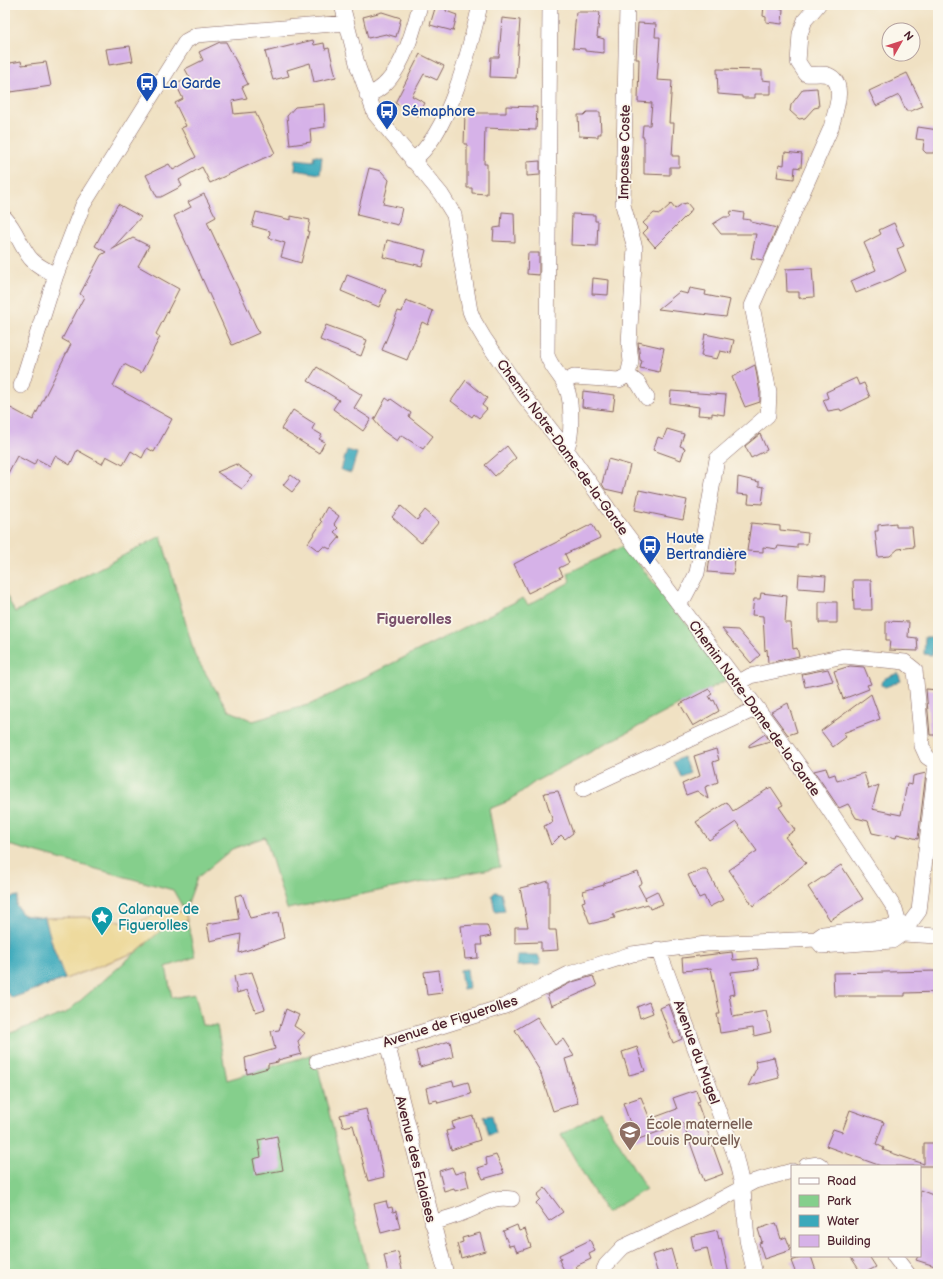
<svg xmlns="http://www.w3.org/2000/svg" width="943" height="1279" font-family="'Balsamiq Sans',sans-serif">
	<rect width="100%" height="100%" fill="#fbf7ec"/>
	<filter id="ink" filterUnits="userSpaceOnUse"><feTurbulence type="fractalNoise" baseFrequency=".025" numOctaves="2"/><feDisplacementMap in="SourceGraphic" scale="8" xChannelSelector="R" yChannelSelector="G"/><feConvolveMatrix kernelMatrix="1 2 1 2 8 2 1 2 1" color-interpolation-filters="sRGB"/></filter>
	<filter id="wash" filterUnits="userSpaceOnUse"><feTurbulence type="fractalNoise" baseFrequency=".012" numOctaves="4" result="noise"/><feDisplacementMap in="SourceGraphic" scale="16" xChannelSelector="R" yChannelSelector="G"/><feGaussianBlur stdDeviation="0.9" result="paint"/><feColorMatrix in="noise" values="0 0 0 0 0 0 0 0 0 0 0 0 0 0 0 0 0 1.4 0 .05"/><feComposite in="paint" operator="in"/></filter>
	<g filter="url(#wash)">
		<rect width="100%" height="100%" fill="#f0e1c3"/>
		<!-- green -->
		<path fill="#85cf8c" stroke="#68775c" d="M161,536L195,656L228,710L253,721L311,704L523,598L528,605L570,582L568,573L624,546L730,678L536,781L509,801L489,809L500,867L287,909L265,837L232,849L197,878L185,911L173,890L5,844V593L15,612Z
			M187,920L195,957L166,967L172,998L195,994L202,1025L217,1026L227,1080L311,1055L314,1067L318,1068L369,1274H5V1035L66,1013L165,927Z
			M601,1112L646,1189L606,1213L561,1135Z"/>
		<!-- sand -->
		<path fill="#eeda9e" stroke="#9c7c64" d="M185,911L187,920L165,927L136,952L65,979L53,947L45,918L84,917L137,923L156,914Z"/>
		<!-- water -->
		<path fill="#3ba9bb" stroke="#426473" d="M314,155L322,157L320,174L295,170L296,159L313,161Z
			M347,450L357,453L351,473L341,470Z
			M925,637H934L932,655L924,654Z
			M898,673L901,681L885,687L882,685L883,679Z
			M683,757L690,772L680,776L673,762Z
			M495,892L501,893L505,911L495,912L492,895Z
			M18,896L16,905L23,915L45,918L53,947L65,979L12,998L5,991V901L12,897Z
			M517,955H538L541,962L538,965L517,966Z
			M467,969L469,988L463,989L460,970Z
			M492,1115L496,1133L489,1135L484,1117Z"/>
		<g id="blocks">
			<!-- building -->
			<path fill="#d6b2e8" d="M436,5H447L446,11L457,15L453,31L430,25Z
				M764,5L783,9L782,24L766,22V17L763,16Z
				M382,12L401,18L396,37L386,34L368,38L363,17Z
				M576,12H600L597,37L604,39V53L585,51V49L573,48Z
				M502,18L520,20L516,78L490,77L491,57H499Z
				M638,23L656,24L655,37H660L657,80L672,81L669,123H674L672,156H679V167H670V175L644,174V137H642L643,125H650L652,103L638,102L639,59H636Z
				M313,40L314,45L324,43L325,49L329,48L336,77L314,82L310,63L287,70L289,76L273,80L265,52Z
				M220,42H226L248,84L242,87L247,98L232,101L234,114L255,112L275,153L210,183L202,167L179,180L182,186L161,197H157L146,175L169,164L173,170L196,157L181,128L186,126L175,103L183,99L176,84L190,78L185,69L203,60L199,52Z
				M130,46L133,61L109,65L106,49Z
				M420,54L444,66L437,80L424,74L412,96L425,103L418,116L395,103Z
				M21,61L22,65L46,62L51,86L11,92L5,64Z
				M717,69L762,70V80L771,81V94H755V98H742V96L718,94Z
				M907,73L923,106L911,111H906L899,95L876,106L869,91Z
				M817,88L819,107L814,108L805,118L799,119L790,111L791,105L803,89Z
				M324,104L325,127L310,129L311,142L290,145L287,116L295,107Z
				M506,106L537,107L536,130L485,128L484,164H487V194L472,193V188H467V144H464L465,113H506Z
				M587,112H600L601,134H598V137L579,136L578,115H584Z
				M918,127L938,130V147L933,153H926L923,150L924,140L916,139Z
				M785,152L802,154L801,168L795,167L794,179L777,177L779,164L784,165Z
				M540,161V175L527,176V162Z
				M369,168L381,171L389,180L383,204L402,208L398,225L357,215Z
				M204,194L216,217L207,222L259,333L232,345L174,216L191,207L188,202Z
				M687,203L692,209L689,213L655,247L643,233L648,228L643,223L654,213L660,214L671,204L675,209L682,204Z
				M118,204L141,217L111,250L133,238L149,246L138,266L179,289L156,334L160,337L141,373L124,364L113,386L172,419L154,452L147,448L142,458L131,451L123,465L106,456L102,464L77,450L70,465L55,456L50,466L37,459L34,465L17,456L5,479V405L33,420L71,344L62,339L84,297L80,294L101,255L106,252L95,246Z
				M731,211L744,213L743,219L751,220V222L777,228L763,260L751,258L756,234H721L713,224L724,217H730Z
				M256,212L291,220V216L310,220L308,231H309L301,263L281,257L285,243L269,238L270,231L252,226Z
				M502,212L514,213L515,242L493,241L494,228L501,227Z
				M572,214L595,215V221H598L597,246L571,245Z
				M894,223L904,246L897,249L906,271L891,279L856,293L851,281L876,270L864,243L881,234L879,230Z
				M387,240L426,250L422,266L383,257Z
				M528,253H539V275L527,274Z
				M812,268L814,297L799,298V292H787L786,269Z
				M347,275L386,290L379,307L341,291Z
				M593,278L609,280L608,295L592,294Z
				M690,288L706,291L705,295L730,300L726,317L658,309L679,292L688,294Z
				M406,300L433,311L428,325L422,322L407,360L382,350L398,311L402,312Z
				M326,325L367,340L361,356L320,340Z
				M705,334L734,340L731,353L720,351L717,359L701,356Z
				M638,342L664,348L659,372L640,368L642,361L640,360Z
				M755,365L760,393V402L745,407L732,377Z
				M317,367L362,395L354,408L371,419L363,431L333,409L339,400L308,381Z
				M856,378L859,385L864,383L870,397L841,411L840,409L828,411L823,400L828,398L826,392Z
				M466,380L487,398L482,405L487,409L479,418L474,414L472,417L451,401Z
				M583,391L615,395L613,411L582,407Z
				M671,391L726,395L724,415L712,413V416L698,415L699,407L670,403Z
				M386,398L390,401L391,399L411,413L409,417L433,436L423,449L401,435L397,441L383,431L374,420Z
				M293,410L315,424L312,429L322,435L319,439L325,442L319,453L281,429Z
				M667,429L684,434L680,446L685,448L681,460L653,450L658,437L663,439Z
				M760,434L767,450L751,458L745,446Z
				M507,446L516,458L495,476L485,465Z
				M608,459L630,465L623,493L605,489L602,484Z
				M236,464L253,476L242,489L217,472Z
				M291,475L300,482L292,492L283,485Z
				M738,477L759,482V486L764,487L762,504L748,503L749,495L737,494Z
				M639,490L687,500L683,520L635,510Z
				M401,506L417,520L425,510L439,522L421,543L392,517Z
				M327,507L339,516L334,524L338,528L334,532L340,537L330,549L324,546L319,551L308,543L322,522L320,520Z
				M751,523L780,526V530L808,533L807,544H797V548L778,546L777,549L763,547V552L747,551Z
				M896,523V527H912L914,547L898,549L890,556L878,557L875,531H878V525Z
				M592,524L600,538L565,554L569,563L559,568L563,576L528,593L514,564Z
				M710,556L735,559L733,574L708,572Z
				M799,574L826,576L825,590L798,588Z
				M853,580H871L872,610H854Z
				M761,593L787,596L785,623H791L793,649L797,648L799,656L768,663L767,649L765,651L763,616L752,615L754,599H760Z
				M819,602H837V623H819Z
				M886,621L909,622L908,637L917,638L918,651L889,650L890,640H886Z
				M722,629L738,630L760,655L751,663Z
				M850,666L864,667L871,684L867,685L869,689L843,699L834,671Z
				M828,669L833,681L805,687L802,674Z
				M709,689L712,694L709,696L712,701L714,700L719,711L693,726L680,704Z
				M926,689L938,690V735H930Z
				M871,694L880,719L843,733L846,737L833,747L821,731Z
				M788,703L797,732L788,735L771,712Z
				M765,734L770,741L749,747V745Z
				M716,749L719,760L713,762L718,782L705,787L708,799L697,791L686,795L682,784L700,776L694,756Z
				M826,768L829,776L835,774L837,781L864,773L869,789L879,785L872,809L901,815L907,784L912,785L913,776L926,773L918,839L897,834L896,838L872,833L868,821L856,818L848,804L839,808L814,771Z
				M771,787L783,805L779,807L795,830L785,837L806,863L753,906L729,870L757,851L736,822L709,840L696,822L727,802L733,811Z
				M558,791L573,833L565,839L561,835L551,845L544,826L553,822L544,793Z
				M841,865L863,899L830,920L808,887Z
				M702,869H706L723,900L709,907L704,896L699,898L688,875Z
				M638,872L642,883L638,885L646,900L645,897L657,891L663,904L650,909L648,904L613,914L615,918L590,924L582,902L585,901L583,891L604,885V883Z
				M549,881V930H556L558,950L541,951V942L515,943V927H528L520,888Z
				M242,894L250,918L279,912L284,938L239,953L241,934L210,941L207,924L239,919L235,896Z
				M474,925H487L491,936L481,938L482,945H477L478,958L465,959L461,926Z
				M732,952L733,960L757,958L759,969L731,972L735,994L729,995L733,1017L766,1011L771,1032L754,1036L753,1028L720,1033L717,1014H720L711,968L683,971L682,958Z
				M439,970L442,993L427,995L424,972Z
				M938,971V992L905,993V996H834L833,973Z
				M252,972L265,1009L256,1012L247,990L237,993L234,976Z
				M593,976L597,986L551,1006L547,995L572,982Z
				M649,1002L653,1013L640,1018L637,1007Z
				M669,1004L682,1039L673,1043L660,1008Z
				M286,1009L299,1015L294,1026L305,1033L298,1041L301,1054L278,1060V1062L268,1064V1068L247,1074L245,1058L275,1049L271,1031L279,1030Z
				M537,1017L555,1045L563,1039L574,1056L565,1059L578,1103L553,1111L540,1071L515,1030Z
				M450,1041L453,1057L420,1067L416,1051Z
				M637,1047L645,1071L629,1075L622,1052Z
				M774,1057L779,1078L748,1086L757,1067L755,1061Z
				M453,1081L454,1086L468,1082L471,1094L438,1103L437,1100L429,1102L426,1088Z
				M696,1090L700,1101L697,1102L723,1174L704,1181L683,1123L636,1140L623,1103L641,1097L650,1119L677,1109L673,1098Z
				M366,1109L369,1122H371L384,1177L368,1181L353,1125L343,1127L340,1115Z
				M850,1110L884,1122L876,1144L884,1148L883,1150L924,1164V1143H938V1166H881L826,1146L833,1129L842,1132Z
				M473,1116L480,1140L451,1150L446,1131L454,1129L452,1122Z
				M277,1136L283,1170L256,1175L253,1159L261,1157L258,1140Z
				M496,1155L504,1173L483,1179L478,1168L487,1165L486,1158Z
				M452,1167L455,1174L465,1171L469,1187L455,1191L454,1188L444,1191L439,1171Z
				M545,1188L563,1212L549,1221L536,1203L540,1199L537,1195Z
				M920,1190L938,1197V1267L916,1260L918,1256H920Z
				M386,1201L388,1208L392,1207L393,1212L396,1211L400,1228L381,1233L374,1204Z
				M776,1223L781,1239L786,1237L791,1250L764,1259L759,1243L762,1242L758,1229Z
				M517,1225L519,1231L525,1229L531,1247L517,1252L514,1245L509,1246L503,1231Z
				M717,1230L719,1239L721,1238L729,1274H713L707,1248L694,1251L691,1236Z
				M480,1233L485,1251L461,1258L457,1244L463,1242L462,1238Z
				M590,1240L595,1251L589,1254L591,1259L576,1266L580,1274H566L559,1260L561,1259L559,1255Z
				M671,1249L678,1274H658L652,1255Z
				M398,1252L403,1274H388L384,1255Z
				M806,1256H811L817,1274H796L791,1261Z
				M850,1256H869L876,1267L862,1274Z"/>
		</g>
	</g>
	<g filter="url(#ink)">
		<use href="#blocks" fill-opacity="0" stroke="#846360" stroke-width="1"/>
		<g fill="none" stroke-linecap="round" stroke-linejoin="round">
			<!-- minor casing -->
			<g stroke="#846360" stroke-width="16">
				<path id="minor" d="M342,5L358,67L375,114L441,194L454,215L470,311L474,321L484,338L524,396L566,449L624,531L757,708L806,775L886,895L895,909L902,934
					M550,5L547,355C551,368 561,375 566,387C572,399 573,438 566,449
					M367,95C399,86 413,33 420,5
					M412,161C449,135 470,48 480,5
					M5,218C17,231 22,250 32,260C39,267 48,271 56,275
					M628,375L638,383L647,398
					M564,382L574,377L619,380L628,375L631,362L629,343L635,248L623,205L627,5
					M21,386L56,275L83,205L186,41L197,35L346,23
					M679,603L685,596L697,573L717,459L768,415L769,392L752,306L831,128C834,114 848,83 828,75C822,73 812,75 806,74L798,62L800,34L805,20L818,5
					M738,683L750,676L844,656L905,662L915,670L922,746L927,757L936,763L919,911L902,934L892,941L822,946L816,939
					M583,789L757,708
					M658,949L735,1155L743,1189L747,1240L755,1274
					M387,1043L446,1274
					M317,1061L387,1043L505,1006L569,974L632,954L706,944L816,939L823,934L890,927L902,934L938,936
					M806,1166L818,1164L821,1166
					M432,1223C444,1219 457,1216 468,1211C486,1203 492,1196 512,1199
					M894,1256L908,1274
					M602,1274L606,1265L623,1247L695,1213L755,1181L792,1171"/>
			</g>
			<!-- minor -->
			<use href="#minor" stroke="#fff" stroke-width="15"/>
		</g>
	</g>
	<!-- icons -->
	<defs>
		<g id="bus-pin" transform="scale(1.15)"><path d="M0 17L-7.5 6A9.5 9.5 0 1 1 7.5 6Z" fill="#1a4fb4" stroke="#fbf7ec"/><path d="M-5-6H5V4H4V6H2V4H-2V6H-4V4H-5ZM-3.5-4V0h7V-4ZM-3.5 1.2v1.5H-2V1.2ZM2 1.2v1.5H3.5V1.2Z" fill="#fff"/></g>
		<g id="sight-pin" transform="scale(1.15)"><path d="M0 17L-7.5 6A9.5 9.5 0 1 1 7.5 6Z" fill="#0f9aa8" stroke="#fbf7ec"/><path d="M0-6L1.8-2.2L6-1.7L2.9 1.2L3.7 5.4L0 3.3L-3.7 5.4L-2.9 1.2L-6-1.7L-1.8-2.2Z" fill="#fff"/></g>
		<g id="school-pin" transform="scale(1.15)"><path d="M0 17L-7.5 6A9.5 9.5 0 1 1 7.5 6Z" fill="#8d6e63" stroke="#fbf7ec"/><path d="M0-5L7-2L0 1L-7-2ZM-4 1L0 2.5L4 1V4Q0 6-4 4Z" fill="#fff"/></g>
	</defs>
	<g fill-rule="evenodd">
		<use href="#bus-pin" x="147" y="83"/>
		<use href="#bus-pin" x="387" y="111"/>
		<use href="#bus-pin" x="650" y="546"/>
		<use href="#sight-pin" x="102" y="917"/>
		<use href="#school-pin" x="630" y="1132"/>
	</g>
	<g text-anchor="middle" stroke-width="3.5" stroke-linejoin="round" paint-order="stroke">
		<!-- transit labels -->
		<g font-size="14" fill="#164399" stroke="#fbf7ec" text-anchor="start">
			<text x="162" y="88">La Garde</text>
			<text x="402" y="116">Sémaphore</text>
			<text x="666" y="543">Haute<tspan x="666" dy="16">Bertrandière</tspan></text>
		</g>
		<!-- street labels -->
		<g font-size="14" fill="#4a1f2b" stroke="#fbf7ec">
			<text transform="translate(624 152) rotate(-89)" y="5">Impasse Coste</text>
			<text transform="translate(563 447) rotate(54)" y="5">Chemin Notre-Dame-de-la-Garde</text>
			<text transform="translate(755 708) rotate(54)" y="5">Chemin Notre-Dame-de-la-Garde</text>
			<text transform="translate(450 1021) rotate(-18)" y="5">Avenue de Figuerolles</text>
			<text transform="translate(697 1052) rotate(70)" y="5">Avenue du Mugel</text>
			<text transform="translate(416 1159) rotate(76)" y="5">Avenue des Falaises</text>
		</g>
		<!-- culture labels -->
		<g font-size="14" fill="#0d838f" stroke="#fbf7ec" text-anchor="start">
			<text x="118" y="914">Calanque de<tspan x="118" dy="16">Figuerolles</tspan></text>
		</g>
		<!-- education labels -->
		<g font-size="14" fill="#785e54" stroke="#fbf7ec" text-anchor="start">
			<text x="646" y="1129">École maternelle<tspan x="646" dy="16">Louis Pourcelly</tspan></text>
		</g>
		<!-- neighbourhood labels -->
		<g font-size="15" font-weight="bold" fill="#7b526d" stroke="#fbf7ec">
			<text x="414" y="624">Figuerolles</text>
		</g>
	</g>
	<!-- margin -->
	<rect width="943" height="1279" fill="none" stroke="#fbf7ec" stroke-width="20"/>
	<!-- legend -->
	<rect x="791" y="1165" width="130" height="92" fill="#fbf7ec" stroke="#b4a19f"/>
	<rect x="799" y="1178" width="20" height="6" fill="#ffffff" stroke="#b4a19f"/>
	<text x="827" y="1185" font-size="12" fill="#4a1f2b">Road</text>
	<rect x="799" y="1195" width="20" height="12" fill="#85cf8c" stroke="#b4a19f"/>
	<text x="827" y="1205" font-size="12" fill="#4a1f2b">Park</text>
	<rect x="799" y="1215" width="20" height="12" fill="#3ba9bb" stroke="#b4a19f"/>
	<text x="827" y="1225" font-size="12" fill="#4a1f2b">Water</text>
	<rect x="799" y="1235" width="20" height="12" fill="#d6b2e8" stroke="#b4a19f"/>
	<text x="827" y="1245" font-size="12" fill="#4a1f2b">Building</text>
	<!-- north arrow -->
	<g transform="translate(901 42) rotate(51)"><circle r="19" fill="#fbf7ec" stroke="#b4a19f"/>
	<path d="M0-3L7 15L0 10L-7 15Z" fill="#d1495b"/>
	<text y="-6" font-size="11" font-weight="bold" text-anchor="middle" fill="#4a1f2b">N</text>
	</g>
</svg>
